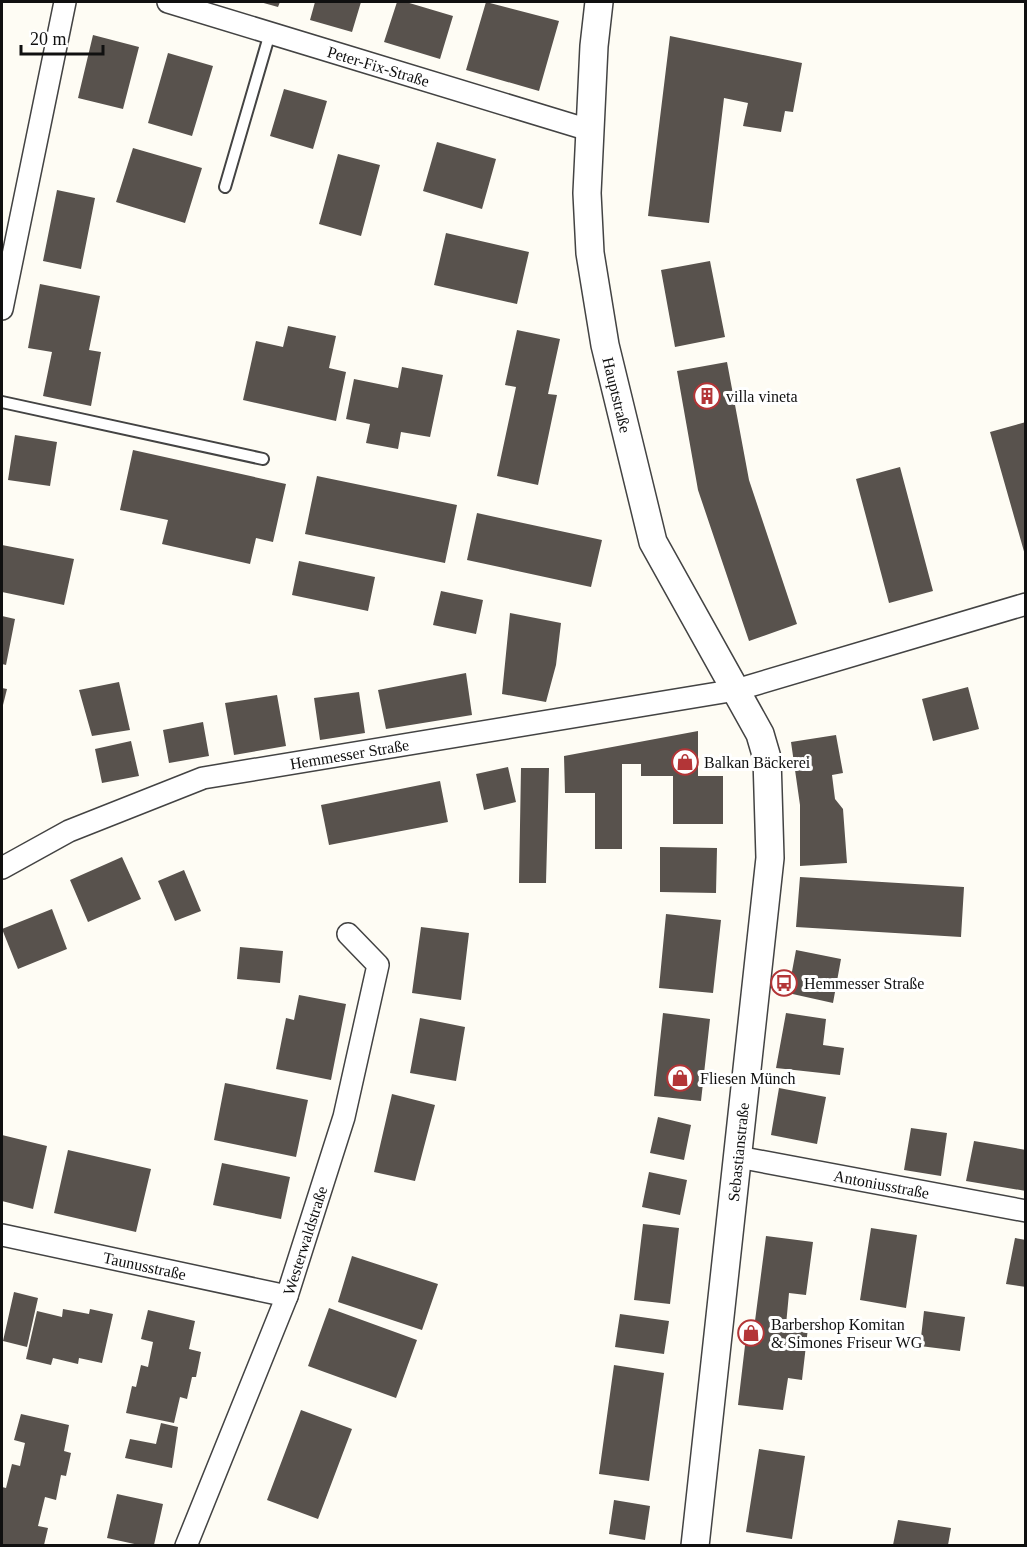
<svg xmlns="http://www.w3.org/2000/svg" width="1027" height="1547" font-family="Georgia,serif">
	<rect width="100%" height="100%" fill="#fefcf4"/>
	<!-- building -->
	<path fill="#58524d" d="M260,2H280L278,7Z
		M315,2H361L352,32L310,20Z
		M397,2H406L453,16L440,59L384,42Z
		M486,2L559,21L539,91L466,70Z
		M93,35L139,47L123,109L78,98Z
		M670,36L802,63L793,112L785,111L781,132L743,126L748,103L724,98L709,223L648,216Z
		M168,53L213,66L192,136L148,123Z
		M284,89L327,101L313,149L270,136Z
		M437,142L496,159L482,209L423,191Z
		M133,148L202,168L185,223L116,202Z
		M338,154L380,165L361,236L319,224Z
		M57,190L95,198L81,269L43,261Z
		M446,233L529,252L517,304L434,285Z
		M710,261L725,337L675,347L661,270Z
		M40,284L100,296L89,350L101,352L91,406L43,396L52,352L28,348Z
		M288,326L336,336L329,368L346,372L336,421L243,400L256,341L283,347Z
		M517,330L560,339L548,394L557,395L538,485L497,476L516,387L505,385Z
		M727,362L749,480L797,624L749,641L698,490L677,371Z
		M402,367L443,375L430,437L401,432L398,449L366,443L370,424L346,419L354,379L398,388Z
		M1026,422V555H1025L990,432Z
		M15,435L57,442L50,486L8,480Z
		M133,450L286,484L273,542L256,538L250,564L162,544L168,520L120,510Z
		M900,467L933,591L889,603L856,479Z
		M317,476L457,505L445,563L305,534Z
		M477,513L602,540L591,587L467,560Z
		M2,545L74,559L64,605L2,592Z
		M299,561L375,577L368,611L292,595Z
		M441,591L483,600L476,634L433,625Z
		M510,613L561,623L556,665L546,702L502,694Z
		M2,616L15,619L6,665L2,664Z
		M466,673L472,715L386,729L378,690Z
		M119,682L130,730L92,736L79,690Z
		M968,687L979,729L933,741L922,699Z
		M2,688L7,689L2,709Z
		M359,692L365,733L320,740L314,698Z
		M277,695L286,746L234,755L225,703Z
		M203,722L209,756L169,763L163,730Z
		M698,731V776H723V824H673V776H641V764H622V849H595V793H565L564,756Z
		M836,735L843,773L832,775L835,799L843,809L847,863L800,866V805L791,742Z
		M131,741L139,776L102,783L95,749Z
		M508,767L516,802L484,810L476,774Z
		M521,768H549L546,883H519Z
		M440,781L448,822L329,845L321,805Z
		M660,847L717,848L716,893L660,892Z
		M122,857L141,899L88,922L70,880Z
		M184,870L201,911L175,921L158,881Z
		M800,877L964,887L961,937L796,927Z
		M52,909L67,949L18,969L2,929Z
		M666,914L721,920L713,993L659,988Z
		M421,927L469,933L461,1000L412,993Z
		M240,947L283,951L280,983L237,979Z
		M796,950L841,959L833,1003L788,993Z
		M299,995L346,1004L331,1080L276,1069L286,1018L294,1020Z
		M663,1013L710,1019L701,1101L654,1096Z
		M786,1013L826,1019L823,1045L844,1048L840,1075L776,1068Z
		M420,1018L465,1027L456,1081L410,1073Z
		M225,1083L308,1100L296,1157L214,1140Z
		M779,1088L826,1097L817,1144L771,1135Z
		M392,1094L435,1105L415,1181L374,1172Z
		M658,1117L691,1125L684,1160L650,1153Z
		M911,1128L947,1133L941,1176L904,1170Z
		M2,1135L47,1146L33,1209L2,1201Z
		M974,1141L1026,1150V1191L966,1181Z
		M68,1150L151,1169L136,1232L54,1213Z
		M222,1163L290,1177L281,1219L213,1205Z
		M649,1172L687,1180L680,1215L642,1207Z
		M643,1224L679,1228L670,1304L634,1300Z
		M871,1228L917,1235L906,1308L860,1300Z
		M766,1236L813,1242L806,1295L789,1293L786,1325L808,1328L802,1380L788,1378L783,1410L738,1405L748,1320L755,1321Z
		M1015,1238L1026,1240V1287L1006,1284Z
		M352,1256L438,1284L422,1330L338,1302Z
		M14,1292L38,1298L27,1347L3,1341Z
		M329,1308L417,1340L396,1398L308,1366Z
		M63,1309L89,1314L90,1309L113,1314L102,1363L79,1358L78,1364L53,1358L51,1365L26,1359L37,1311L62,1317Z
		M148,1310L195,1321L189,1349L201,1352L196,1377H192L187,1399L180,1397L174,1423L126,1413L132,1386L136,1387L141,1365L148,1367L153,1342L141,1339Z
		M924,1311L965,1317L960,1351L920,1346Z
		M620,1314L669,1321L664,1354L615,1347Z
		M614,1365L664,1373L649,1481L599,1474Z
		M301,1410L352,1429L318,1519L267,1500Z
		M21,1414L69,1425L64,1451L71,1453L66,1476L61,1475L56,1500L45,1497L38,1526L48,1528L44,1545L2,1544V1487L6,1488L12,1464L20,1466L25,1443L14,1440Z
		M161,1423L178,1427L172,1468L125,1458L130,1439L156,1444Z
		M759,1449L805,1456L792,1539L746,1532Z
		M117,1494L163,1504L154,1545H139L107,1538Z
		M614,1500L650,1506L645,1540L609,1534Z
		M898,1520L951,1528L948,1545H893Z"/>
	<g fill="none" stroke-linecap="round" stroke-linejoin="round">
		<!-- service casing -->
		<g stroke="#434343" stroke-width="14">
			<path id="service" d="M225,187L270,33
				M2,402L263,459"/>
		</g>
		<!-- minor casing -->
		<g stroke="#434343" stroke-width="24">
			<g id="minor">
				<path id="s1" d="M168,2L589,130"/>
				<path d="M2,309L65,2"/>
				<path id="s2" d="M2,868L69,831L203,778L736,690L1026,604"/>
				<path id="s3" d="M738,1157L1026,1211"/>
				<path id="s4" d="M2,1235L287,1296"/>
				<path id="s5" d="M186,1546L287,1296L344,1117L378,965L348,934"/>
			</g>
		</g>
		<!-- tertiary casing -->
		<g stroke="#434343" stroke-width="30">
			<g id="tertiary">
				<path id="s6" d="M599,2L594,46L587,193L590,253L605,345L653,542L760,734L767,758L770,858L695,1546"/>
			</g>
		</g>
		<!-- service -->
		<use href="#service" stroke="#fff" stroke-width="10"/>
		<!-- minor -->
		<use href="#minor" stroke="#fff" stroke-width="21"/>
		<!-- tertiary -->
		<use href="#tertiary" stroke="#fff" stroke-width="27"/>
	</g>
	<!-- icons -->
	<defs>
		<g id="building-ring" transform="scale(1.35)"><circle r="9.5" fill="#fff" stroke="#b33537" stroke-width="1.5"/><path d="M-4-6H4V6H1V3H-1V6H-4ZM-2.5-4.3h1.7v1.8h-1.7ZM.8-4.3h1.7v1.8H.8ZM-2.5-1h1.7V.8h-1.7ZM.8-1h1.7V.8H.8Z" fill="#b33537"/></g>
		<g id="shop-ring" transform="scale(1.35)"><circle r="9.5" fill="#fff" stroke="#b33537" stroke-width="1.5"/><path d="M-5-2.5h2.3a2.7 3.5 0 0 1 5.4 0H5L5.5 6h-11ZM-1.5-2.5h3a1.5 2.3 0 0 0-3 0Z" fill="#b33537"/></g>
		<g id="bus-ring" transform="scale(1.35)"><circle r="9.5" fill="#fff" stroke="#b33537" stroke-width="1.5"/><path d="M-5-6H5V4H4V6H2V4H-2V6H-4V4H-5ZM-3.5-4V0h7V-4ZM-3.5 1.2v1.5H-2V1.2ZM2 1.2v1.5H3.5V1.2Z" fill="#b33537"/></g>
	</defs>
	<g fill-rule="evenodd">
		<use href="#building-ring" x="707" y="396"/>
		<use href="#shop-ring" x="685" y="762"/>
		<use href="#bus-ring" x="784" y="983"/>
		<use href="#shop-ring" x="680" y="1078"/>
		<use href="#shop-ring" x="751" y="1333"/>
	</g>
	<g text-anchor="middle" stroke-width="6" stroke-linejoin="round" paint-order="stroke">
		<!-- street labels -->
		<g font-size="16" fill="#101010" stroke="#fff">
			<text dy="6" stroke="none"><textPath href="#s1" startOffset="220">Peter-Fix-Straße</textPath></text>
			<text dy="6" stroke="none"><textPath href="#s6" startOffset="396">Hauptstraße</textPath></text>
			<text dy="6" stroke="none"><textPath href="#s2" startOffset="369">Hemmesser Straße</textPath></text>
			<text transform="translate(738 1152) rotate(-84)" y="6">Sebastianstraße</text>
			<text dy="6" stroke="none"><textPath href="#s3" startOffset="146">Antoniusstraße</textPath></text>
			<text dy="6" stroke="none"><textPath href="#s5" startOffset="328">Westerwaldstraße</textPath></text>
			<text dy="6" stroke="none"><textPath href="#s4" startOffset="146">Taunusstraße</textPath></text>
		</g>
		<!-- poi labels -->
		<g font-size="16" fill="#101010" stroke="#fff" text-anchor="start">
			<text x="726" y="402">villa vineta</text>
			<text x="704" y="768">Balkan Bäckerei</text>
			<text x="804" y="989">Hemmesser Straße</text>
			<text x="700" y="1084">Fliesen Münch</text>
			<text x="771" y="1330">Barbershop Komitan<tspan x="771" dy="18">&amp; Simones Friseur WG</tspan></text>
		</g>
	</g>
	<!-- border -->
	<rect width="1027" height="1547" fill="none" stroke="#101010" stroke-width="6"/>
	<!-- scale -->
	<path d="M21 45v9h82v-9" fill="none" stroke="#101010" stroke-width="3"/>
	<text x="30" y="45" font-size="18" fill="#101010" stroke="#ffffff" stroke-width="4.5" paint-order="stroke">20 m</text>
</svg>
